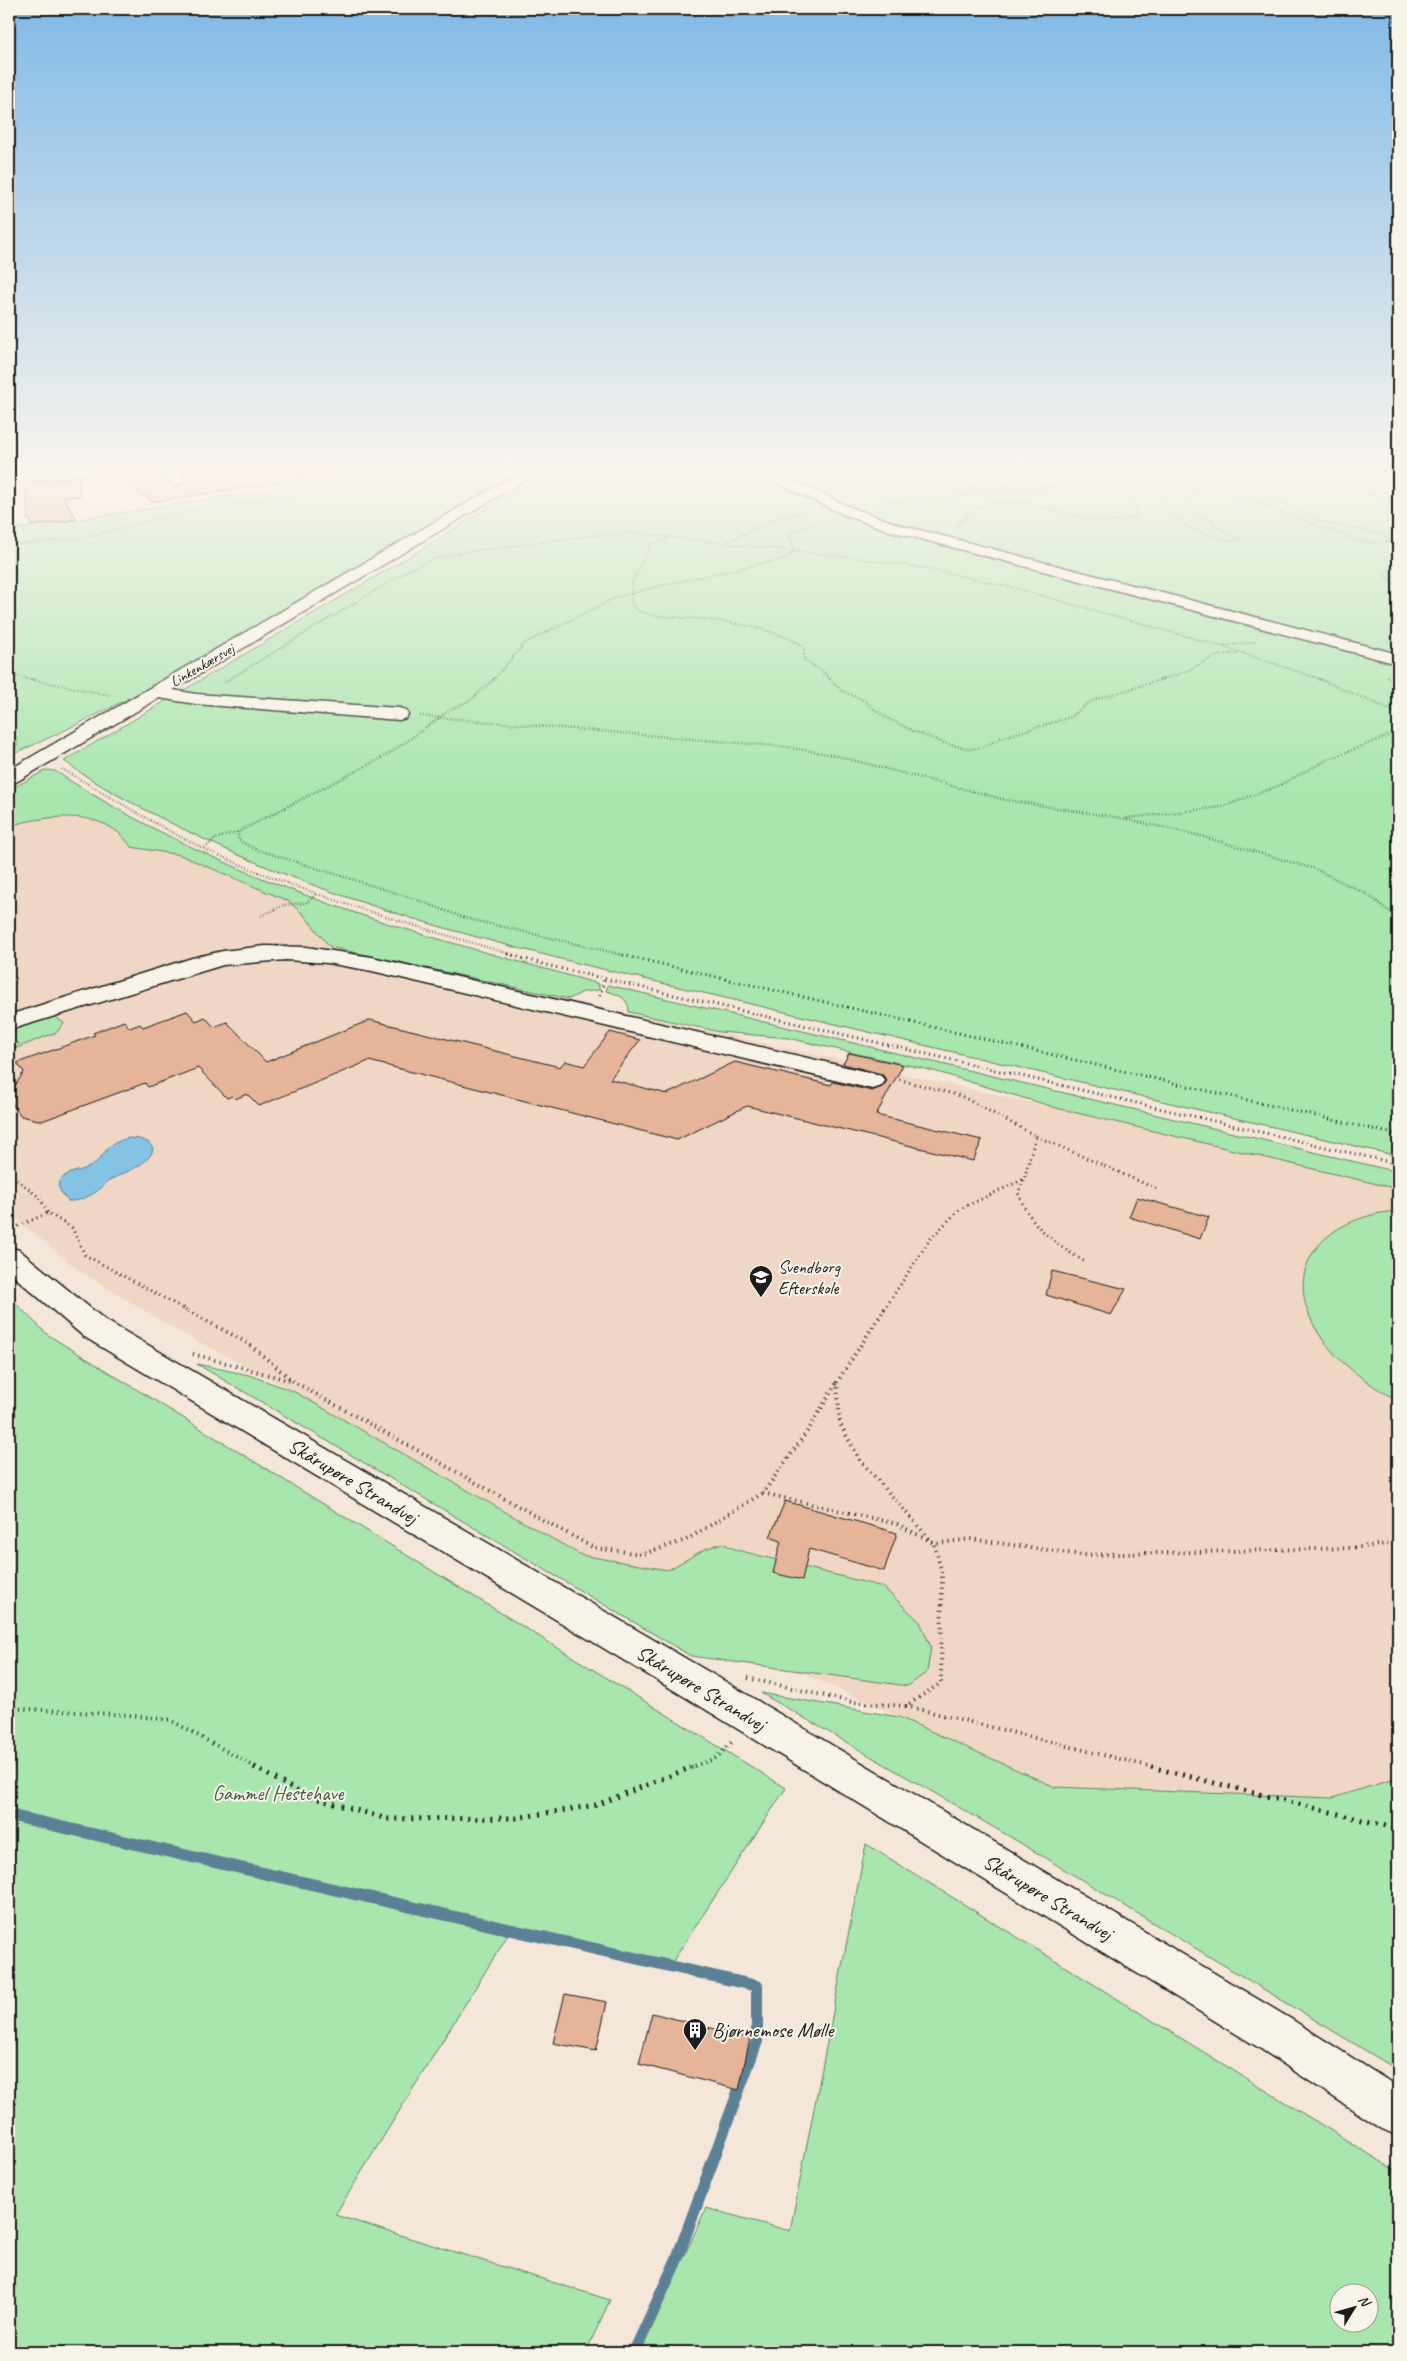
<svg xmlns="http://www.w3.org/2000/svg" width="1407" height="2361" font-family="Caveat,sans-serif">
	<rect width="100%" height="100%" fill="#f4e6d8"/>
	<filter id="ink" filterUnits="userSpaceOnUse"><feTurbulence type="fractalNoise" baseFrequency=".02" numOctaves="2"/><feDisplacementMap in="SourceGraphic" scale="10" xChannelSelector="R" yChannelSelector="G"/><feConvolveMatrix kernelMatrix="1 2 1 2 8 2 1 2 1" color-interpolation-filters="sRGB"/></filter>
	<g filter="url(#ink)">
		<!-- built -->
		<path fill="#f0d7c5" d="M61,817L100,822L117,829L131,847L180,855L288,901L303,914L330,947L1060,1109L1398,1189V1778L1332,1798L1055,1787L709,1631L581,1555L293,1391L176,1330L80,1271L9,1213V826L44,818Z"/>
		<!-- green -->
		<path fill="#a8e6ad" stroke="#628164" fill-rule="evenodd" d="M420,467H527C443,519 359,569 274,618C187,668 100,716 9,756V530Z
			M553,467H598L608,470L621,467H733L872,525L1398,663V1156C1177,1105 956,1053 734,1000C543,955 349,914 173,824C135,805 98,786 64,761L417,552Z
			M765,467H885L969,488L1049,487L1066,480L1050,467H1398V656L864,514Z
			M46,770L55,771C139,826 232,869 327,903C415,935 508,958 599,984V990L583,992L569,999L330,947L303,914L288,901L180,855L131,847C106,807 48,815 9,826V790Z
			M608,985L1398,1172V1189L1060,1109L934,1071L849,1052L788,1038L720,1032L629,1012C629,998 618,994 606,991Z
			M52,1015L64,1023L57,1032L9,1051V1029Z
			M1398,1211V1401C1367,1383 1334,1361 1316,1329C1277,1261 1333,1215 1398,1211Z
			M9,1297L48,1335L786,1788L667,1970L514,1925L335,2215L610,2300L586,2352H9Z
			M197,1364L249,1375L293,1391L581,1555L668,1570L705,1549L722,1543L737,1550L883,1587L920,1622L931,1647L927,1672L908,1686L691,1656Z
			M761,1693L899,1717L1055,1787L1332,1798L1398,1778V2070L1007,1835Z
			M866,1844L1398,2172V2352H641L706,2208L790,2231ZM1340,2294H1370V2324H1340Z"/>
		<!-- water -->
		<path fill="#85c3e5" stroke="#5b8095" d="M885,467H1050L1066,482L1060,486L1049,487L969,488Z
			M129,1138L139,1139L148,1142L153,1148C152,1164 122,1173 110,1180C107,1182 104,1186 101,1188C93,1195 79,1202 68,1201L62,1194L58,1185C64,1170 79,1173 91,1166C109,1154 101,1145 129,1138Z"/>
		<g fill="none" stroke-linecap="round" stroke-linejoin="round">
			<!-- stream -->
			<path stroke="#5b8095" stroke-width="12" d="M9,1815L757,1986V2041L676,2261L634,2352"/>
		</g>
		<!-- building -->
		<path fill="#e6b498" stroke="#1c1c1c" d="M189,467H302L303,479L151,502L146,496H141L125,477L160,472L172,485L178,487L187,481L178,469Z
			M78,478L80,496L63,497L77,519L31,526V520H28L26,486H31V483Z
			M187,1011L196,1021L205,1017L214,1027L227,1022L266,1062L370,1020L560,1067L565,1061L584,1066L610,1032L640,1040L610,1079L667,1094L735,1062L831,1085L833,1082L872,1091L882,1087L887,1081L882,1074L843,1064L849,1053L903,1065L876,1115L982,1140L973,1161L747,1106L677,1140L369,1061L259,1106L247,1094L235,1099L232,1096L227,1098L198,1068L148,1087L145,1083L42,1121L21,1116L9,1099V1095L24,1072L17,1063L95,1035L93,1033L124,1021L130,1028L140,1024L143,1027Z
			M1137,1197L1209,1217L1200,1239L1129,1217Z
			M1052,1271L1126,1289L1111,1315L1046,1295Z
			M785,1501L897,1533L884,1571L809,1549L802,1580L773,1573L781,1541L770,1537Z
			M565,1994L607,2002L596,2051L553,2043Z
			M652,2013L750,2038L739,2090L639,2064Z"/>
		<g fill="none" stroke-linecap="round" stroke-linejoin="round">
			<!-- minor casing -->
			<g stroke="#1c1c1c" stroke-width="3">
				<path id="minor" d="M79,467H130L123,471L9,483V475Z
					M159,467H174L185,481L178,485L173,484Z
					M529,467H547L173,690L196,694L399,708L406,710L408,714L406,718L399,720L196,704L159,698L16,782L9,784V770Z
					M744,467H763L850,507L900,525L1398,654V664L890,531L840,513Z
					M265,946L306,947L372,957L872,1073L881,1076L885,1081L881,1086L872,1089L372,971L327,963L286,960L223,965L9,1030V1015L192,958L223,951Z
					M9,1247L19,1250L105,1320L726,1682L1291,2019L1398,2087V2136L1382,2129L1261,2049L700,1706L83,1336L9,1272Z"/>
			</g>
			<!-- path-far4 -->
			<path stroke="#1c1c1c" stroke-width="2" stroke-dasharray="0.5 2" stroke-linecap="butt" d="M876,467L919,478L967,494
				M1141,467L1150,474L1152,482L1158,486L1164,509L1194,531L1230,541L1241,540L1213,525L1211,519L1194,512L1188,499L1195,494L1194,487L1180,473L1181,468L1185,467
				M1155,467L1167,470L1166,467
				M1196,467L1214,474L1224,490L1357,541L1375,543L1398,540
				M1245,467L1231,472L1225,477L1227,480L1260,492L1322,522L1382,534L1389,538L1386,541
				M1246,467L1272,470L1303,483L1398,499
				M1380,467L1398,472
				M555,476L575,467
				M880,503L970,495L1077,491L1114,476L1115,467
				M956,526C964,521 967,512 976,508C1028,484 1083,536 1135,517L1136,513L1131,484L1127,478L1134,476L1147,478L1130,467
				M1398,535L1392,540L1398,553
				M669,538L651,544L632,583L631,603L638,611L650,615C702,620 757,620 804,646V660L822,671L831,680
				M727,542L781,516L806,512
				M9,545L78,539L181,513L317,491L360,480L421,474L458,467
				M795,550L788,534L822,520
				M1398,558L1384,575L1398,586
				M1223,646L1256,642
				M9,675L36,680
				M1387,676L1391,680
				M228,680L409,570L433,559L466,552L597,535L634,533L848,557L925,568L1014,588L1221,646L1323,680
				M493,680L525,643L615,598L663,585L787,558L795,550
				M1159,680C1166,678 1174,676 1182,673C1202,665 1214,652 1238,654"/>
			<!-- path-far3 -->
			<path stroke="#1c1c1c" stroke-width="2.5" stroke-dasharray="0.5 2.5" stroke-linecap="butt" d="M30,679L110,695
				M494,679L472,699L450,710L389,754L238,832V840L255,849L415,899L465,918L623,955
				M830,679L840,690L866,701L872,708L889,719L913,731L947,744L970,749L984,747L1000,738L1071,717L1088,703L1097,699L1163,679
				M1319,679L1398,713
				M1390,679L1398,689
				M225,682L230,679
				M420,716L787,747L833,755L1006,800L1121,818L1197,835L1315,869L1367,894L1398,918
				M9,730L18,741L16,747L19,748
				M62,769C113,798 164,831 218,855C313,897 413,925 513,955
				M1127,818L1222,807L1278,786L1327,760L1398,732
				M205,848L215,839L237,832
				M261,916L284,905L306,903L316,894"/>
			<!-- path-far2 -->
			<path stroke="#1c1c1c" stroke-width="3" stroke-dasharray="1 4" stroke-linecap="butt" d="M508,954L550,966L1398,1164
				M618,954L1398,1135
				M600,996L604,980
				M9,1056L18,1042
				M1036,1136L1157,1189
				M9,1173L40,1198L48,1213
				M1024,1180L1018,1193C1031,1227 1056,1245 1087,1263
				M9,1230L48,1213L72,1228L85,1255L186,1310
				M884,1310L930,1239L960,1209L1024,1179L1036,1136L961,1096L898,1079"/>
			<!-- path-far1 -->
			<path stroke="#1c1c1c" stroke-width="4" stroke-dasharray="1 4.5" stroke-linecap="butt" d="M183,1308L249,1344L294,1382L594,1548L643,1554L686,1540L763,1493L809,1429L837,1382
				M885,1308L837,1382L840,1424L860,1460L934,1544
				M193,1354L291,1381
				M763,1493L897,1524L932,1542
				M748,1678L852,1702L906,1706L941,1683L942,1573L934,1544L970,1539L1082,1555L1350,1548L1398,1543
				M906,1706L1156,1768
				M9,1708L129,1715L170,1720L257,1768
				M689,1768L716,1758L733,1741"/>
			<!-- path -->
			<path stroke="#1c1c1c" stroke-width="5" stroke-dasharray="2 6" stroke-linecap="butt" d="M254,1767L304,1795L387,1819L516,1818L596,1805L692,1767
				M1151,1767L1398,1829"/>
			<!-- minor -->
			<use href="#minor" fill="#f7f3e8" fill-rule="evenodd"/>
		</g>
	</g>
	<!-- sky -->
	<linearGradient id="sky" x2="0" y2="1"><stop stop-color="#80bae7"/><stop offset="0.59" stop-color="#faf4ed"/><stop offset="1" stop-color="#faf4ed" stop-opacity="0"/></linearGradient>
	<rect width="1407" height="798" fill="url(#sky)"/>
	<!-- icons -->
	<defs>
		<g id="school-pin" transform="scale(1.25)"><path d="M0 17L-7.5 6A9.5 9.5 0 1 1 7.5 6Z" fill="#1c1c1c" stroke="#f7f3e8"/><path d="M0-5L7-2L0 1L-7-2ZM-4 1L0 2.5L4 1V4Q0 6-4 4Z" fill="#fff"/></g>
		<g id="building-pin" transform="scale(1.25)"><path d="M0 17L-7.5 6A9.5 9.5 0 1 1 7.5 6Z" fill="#1c1c1c" stroke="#f7f3e8"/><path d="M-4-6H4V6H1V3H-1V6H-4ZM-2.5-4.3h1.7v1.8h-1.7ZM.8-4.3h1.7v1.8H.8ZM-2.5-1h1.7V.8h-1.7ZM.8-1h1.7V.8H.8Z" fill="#fff"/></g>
	</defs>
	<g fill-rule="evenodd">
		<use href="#school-pin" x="761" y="1277"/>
		<use href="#building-pin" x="695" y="2030"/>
	</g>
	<g text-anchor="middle" stroke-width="4" stroke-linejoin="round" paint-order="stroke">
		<!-- far-street labels -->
		<g font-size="15" fill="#1c1c1c" stroke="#f7f3e8">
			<text transform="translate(202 665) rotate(-30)" y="5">Linkenkærsvej</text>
		</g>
		<!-- poi labels -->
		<g font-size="18" fill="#1c1c1c" stroke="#f7f3e8" text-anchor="start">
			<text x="778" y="1273">Svendborg<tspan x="778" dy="21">Efterskole</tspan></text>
		</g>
		<!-- near-street labels -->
		<g font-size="21" fill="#1c1c1c" stroke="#f7f3e8">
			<text transform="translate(353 1481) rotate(31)" y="7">Skårupøre Strandvej</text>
			<text transform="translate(701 1688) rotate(31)" y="7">Skårupøre Strandvej</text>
			<text transform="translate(1048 1897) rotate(31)" y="7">Skårupøre Strandvej</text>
		</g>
		<!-- near-park labels -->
		<g font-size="21" fill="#465948" stroke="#f7f3e8">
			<text x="278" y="1800">Gammel Hestehave</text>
		</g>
		<!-- near-poi labels -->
		<g font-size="21" fill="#1c1c1c" stroke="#f7f3e8" text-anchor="start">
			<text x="712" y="2037">Bjørnemose Mølle</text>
		</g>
	</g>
	<!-- margin -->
	<rect width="1407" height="2361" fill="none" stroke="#f7f3e8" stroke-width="30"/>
	<rect x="15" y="15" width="1377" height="2331" fill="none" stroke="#1c1c1c" stroke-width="2" filter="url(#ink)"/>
	<!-- north arrow -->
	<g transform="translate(1354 2308) rotate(53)"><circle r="24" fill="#f7f3e8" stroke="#9f9d96"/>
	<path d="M0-4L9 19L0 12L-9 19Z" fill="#1c1c1c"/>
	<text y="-8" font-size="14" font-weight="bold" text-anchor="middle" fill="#1c1c1c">N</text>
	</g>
</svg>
